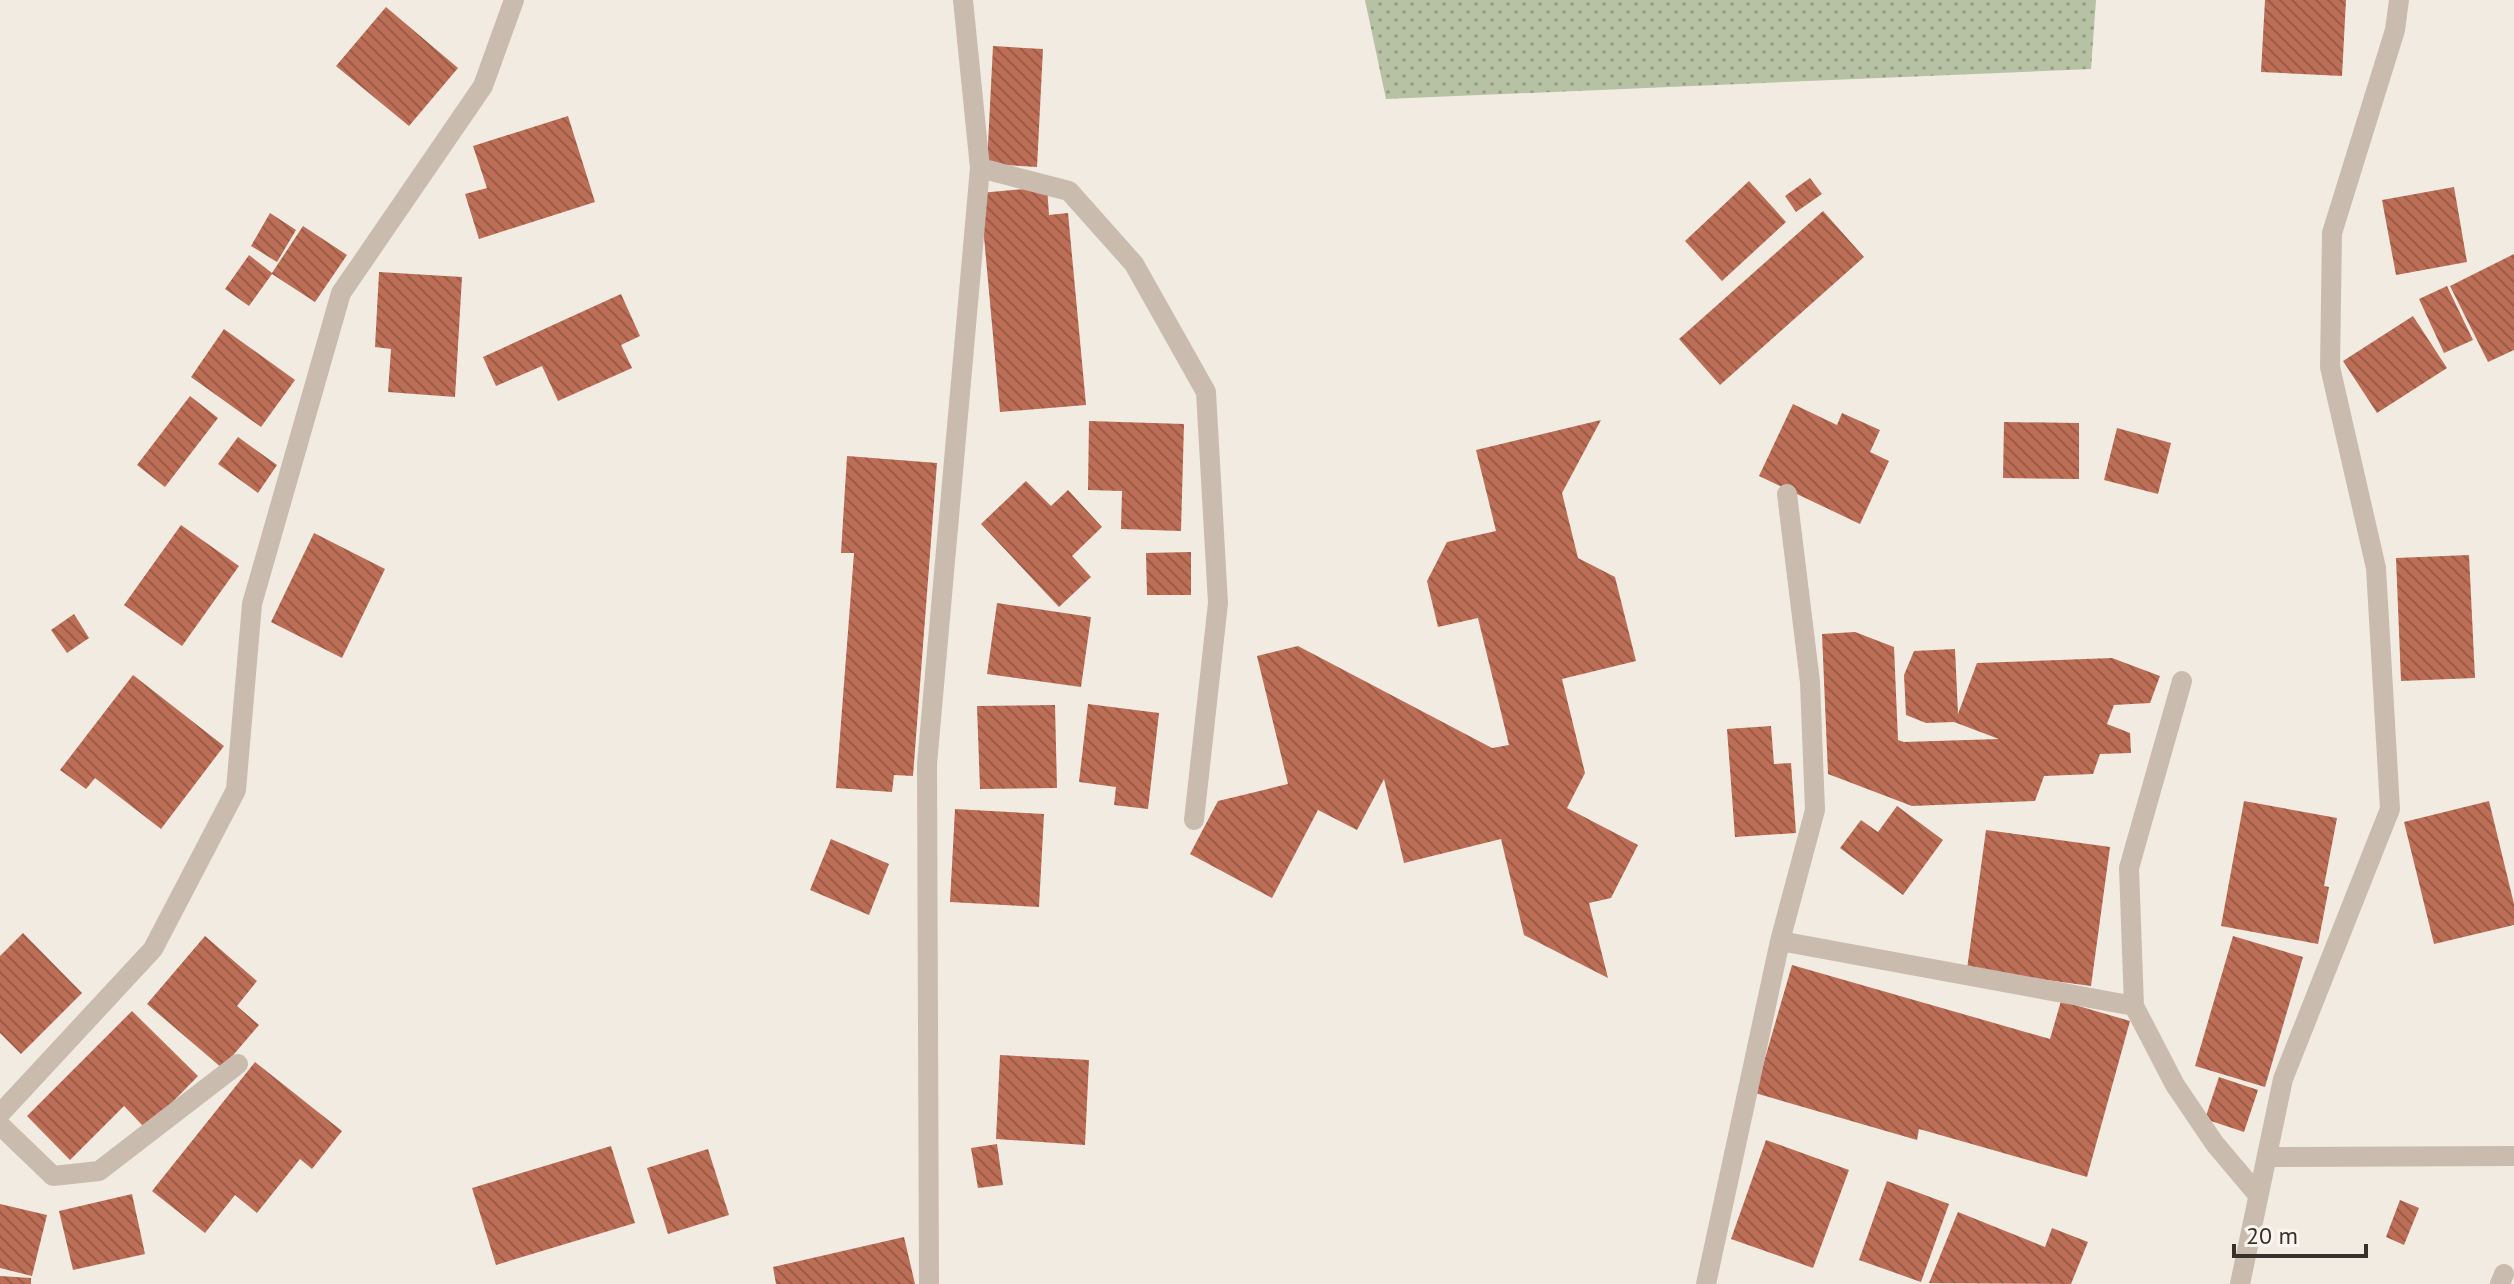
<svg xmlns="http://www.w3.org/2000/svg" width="2514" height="1284" font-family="'PT Sans',sans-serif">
	<defs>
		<pattern id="grass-dots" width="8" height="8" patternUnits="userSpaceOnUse" patternTransform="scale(2)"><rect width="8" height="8" fill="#b7c1a3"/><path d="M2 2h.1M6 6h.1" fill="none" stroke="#969d85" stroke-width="1.8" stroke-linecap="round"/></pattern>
		<pattern id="building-back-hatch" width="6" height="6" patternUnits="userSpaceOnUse" patternTransform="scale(2)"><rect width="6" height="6" fill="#bd6e56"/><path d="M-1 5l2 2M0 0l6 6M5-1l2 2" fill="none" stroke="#9b5b47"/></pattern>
	</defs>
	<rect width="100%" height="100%" fill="#f2ebe2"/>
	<!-- grass -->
	<path fill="url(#grass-dots)" d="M1365,0H2096L2091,69L1386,99Z"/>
	<!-- building -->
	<path fill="url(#building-back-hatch)" d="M2265,0H2346L2342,76L2261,72Z
		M386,7L458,68L409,126L336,66Z
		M993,46L1043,49L1037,167L987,164Z
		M568,116L595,202L479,239L465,194L487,188L473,146Z
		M1810,178L1822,194L1796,212L1785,196Z
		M1749,181L1786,222L1722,281L1685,241Z
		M1047,187L1049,215L1068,213L1086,405L1000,412L980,193Z
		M2454,187L2467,262L2396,275L2382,200Z
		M1823,211L1864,257L1720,385L1679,339Z
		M270,213L296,230L277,262L251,246Z
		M303,226L347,255L315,302L272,274L249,306L225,289L249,255L272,273Z
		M2514,254V350L2488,362L2450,286Z
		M379,272L462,277L455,397L388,392L391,349L375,347Z
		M2447,286L2473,340L2444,353L2419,299Z
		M621,294L640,336L621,345L632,368L558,401L542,366L496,386L483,357Z
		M2413,316L2447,368L2377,413L2343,361Z
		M224,329L295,380L261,427L191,377Z
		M190,396L218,418L165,487L137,465Z
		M1793,404L1837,425L1842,413L1880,430L1870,452L1889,461L1860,524L1759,476Z
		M1601,420L1562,493L1578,558L1615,577L1636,661L1562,679L1585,773L1567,808L1638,845L1611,898L1589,903L1608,978L1524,935L1501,839L1404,863L1384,779L1357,830L1318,810L1272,898L1190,854L1218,801L1288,784L1257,656L1298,646L1492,748L1509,745L1478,618L1438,627L1427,581L1447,542L1496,531L1476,450Z
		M1089,421L1184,424L1181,531L1121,529L1122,491L1088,490Z
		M2004,422L2079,423V479L2003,478Z
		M2117,428L2171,443L2158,494L2104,480Z
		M238,437L277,465L258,493L218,464Z
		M847,456L937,463L913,776L894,775L892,792L836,788L854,553H841Z
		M1026,481L1051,506L1068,490L1102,527L1072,556L1091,577L1059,607L981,524Z
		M181,525L239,566L182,646L124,605Z
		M314,533L385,569L342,658L271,622Z
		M1191,552V595H1147L1146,553Z
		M2469,555L2475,678L2401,681L2396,558Z
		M997,603L1091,617L1081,687L987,674Z
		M74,614L89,638L67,653L51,630Z
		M1855,632L1894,647L1898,740L1904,742L1999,739L1954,722L1926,723L1906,715L1904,675L1914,651L1955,649L1958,714L1977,663L2112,658L2160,676L2150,703L2114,705L2107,724L2130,733L2131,753L2100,754L2093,774L2044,776L2035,801L1912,806L1828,774L1822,634Z
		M133,675L224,746L161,829L95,778L86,789L60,770Z
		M1088,704L1159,713L1148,809L1114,805L1116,787L1079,782Z
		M1055,705L1057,788L980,789L977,706Z
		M1771,726L1774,764L1791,763L1796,833L1735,837L1727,729Z
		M2244,801L2337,818L2324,886L2329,887L2318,944L2221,926Z
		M2489,801L2514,904V925L2434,944L2404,822Z
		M1897,806L1943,840L1903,895L1840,848L1861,820L1878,832Z
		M955,809L1044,814L1039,907L950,902Z
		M1986,830L2110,847L2091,986L1967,969Z
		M831,839L889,864L869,915L810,890Z
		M23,933L82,993L21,1054L0,1033V956Z
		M205,936L257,981L237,1006L259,1025L222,1068L147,1004Z
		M2233,936L2303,957L2265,1087L2195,1066Z
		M1792,965L2050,1039L2061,1001L2130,1021L2087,1177L1919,1129L1917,1140L1755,1093Z
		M132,1011L198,1076L146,1129L124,1106L70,1160L27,1116Z
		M1000,1055L1089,1060L1085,1145L996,1139Z
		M255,1062L342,1131L312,1169L300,1159L257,1213L235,1195L205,1233L152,1191Z
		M2219,1077L2258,1090L2244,1132L2205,1119Z
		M1766,1140L1849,1170L1813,1268L1731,1239Z
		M997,1144L1003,1185L978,1188L971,1148Z
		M611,1146L635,1223L496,1265L472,1188Z
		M708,1149L729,1215L668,1234L647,1168Z
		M1887,1181L1949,1204L1921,1282L1859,1260Z
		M132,1194L145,1254L73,1270L59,1211Z
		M2400,1200L2419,1208L2404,1245L2386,1237Z
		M0,1204L47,1215L32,1276L0,1268Z
		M1958,1212L2045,1247L2052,1228L2088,1242L2071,1284L1929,1283Z
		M904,1237L915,1284H776L773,1267Z
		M0,1276L31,1278V1284H0Z"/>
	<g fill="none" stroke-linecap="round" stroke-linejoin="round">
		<!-- minor -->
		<path stroke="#cabbaf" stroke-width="20" d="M980,168L1069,191L1134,264L1206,392L1218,603L1194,820
			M2182,681L2129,868L2134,1006L2175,1085L2215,1144L2258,1195
			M1780,941L2134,1006
			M0,1114L153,949L236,790L252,604L341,293L483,86L514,0
			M0,1125L53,1176L99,1171L238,1064
			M2269,1157L2514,1156
			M929,1284L927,764L980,168L963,0
			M1706,1284L1780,941L1815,810L1810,682L1787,494
			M2240,1284L2283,1079L2390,809L2376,568L2330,367L2332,233L2395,30L2399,0
			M2500,1284L2504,1274"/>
	</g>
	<!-- scale -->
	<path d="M2234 1244v12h132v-12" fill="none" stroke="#39302c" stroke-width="4"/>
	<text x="2246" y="1244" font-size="24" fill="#39302c" stroke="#faf5ef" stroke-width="6" paint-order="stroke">20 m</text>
</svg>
